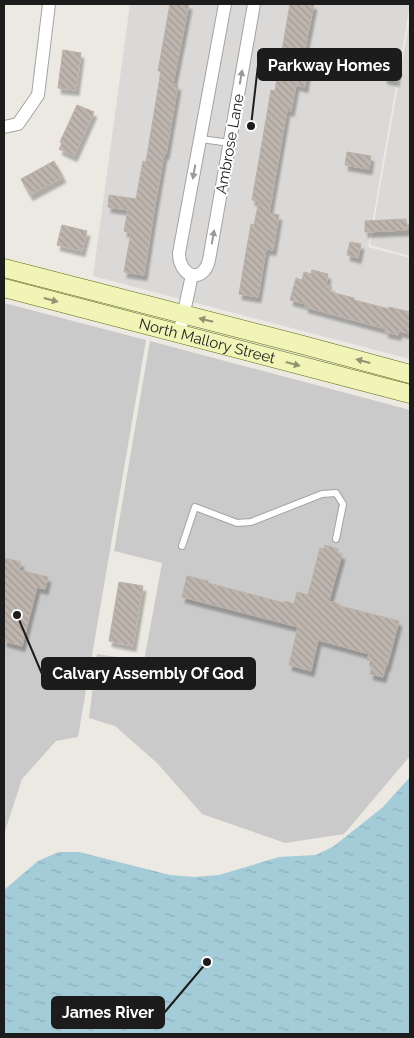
<svg xmlns="http://www.w3.org/2000/svg" width="414" height="1038" font-family="Raleway,sans-serif">
	<defs>
		<pattern id="water-ripples" width="26" height="14" patternUnits="userSpaceOnUse" patternTransform="scale(1.25)"><rect width="26" height="14" fill="#a4cbd8"/><path d="M2 4q2-2 4 0t4 0M15 11q2-2 4 0t4 0" fill="none" stroke="#8daeb9"/></pattern>
		<pattern id="building-back-hatch" width="6" height="6" patternUnits="userSpaceOnUse" patternTransform="scale(1.25)"><rect width="6" height="6" fill="#bdb5ae"/><path d="M-1 5l2 2M0 0l6 6M5-1l2 2" fill="none" stroke="#a29b95"/></pattern>
		<filter id="shadow"><feDropShadow dx="3" dy="5.5" stdDeviation="1" flood-color="#0004"/></filter>
	</defs>
	<rect width="100%" height="100%" fill="#ece9e2"/>
	<!-- residential -->
	<path fill="#dad9d8" d="M130,4H410L368,247L410,258V359L93,276Z
		M410,18V256L370,245Z"/>
	<!-- religious -->
	<path fill="#cacaca" d="M4,303L146,340L78,737L56,741L22,779L4,834Z
		M150,341L410,410V756L344,834L285,843L202,814L157,763L115,726L89,718L97,654L144,661L162,563L114,551Z"/>
	<!-- water -->
	<path fill="url(#water-ripples)" d="M410,777V1034H4V890L38,861L59,852H79L170,875L194,877L219,875L279,857L316,855L334,846L383,807Z"/>
	<!-- building -->
	<path fill="url(#building-back-hatch)" stroke="#bdb0a5" filter="url(#shadow)" d="M170,4H189L173,84L178,85L166,154H164L154,211L144,275L124,272L131,233L124,231L128,210L108,207L109,195L136,199L143,161L146,162L161,71H158Z
		M290,4H314L304,54L310,55L305,87L296,85L291,111L287,110L269,213L279,215L273,250L266,249L258,297L239,294L251,224L254,225L259,201L252,200L266,120L271,90L275,91Z
		M63,50L81,53L76,90L58,88Z
		M387,66L398,68L396,81L384,78Z
		M77,105L94,112L74,156L59,149L62,143L60,142Z
		M347,152L371,156L369,169L345,165Z
		M54,161L63,177L30,195L21,179Z
		M406,219L407,230L365,232V221Z
		M62,225L87,231L82,251L57,245Z
		M350,242L361,244L358,258L347,255Z
		M312,270L328,274L326,285L332,287L330,292L354,298V300L389,309V307L410,312V334L399,331L398,335L385,332L386,329L305,307L306,304L290,300L296,278L302,280L304,272L311,274Z
		M325,545L338,549L337,553L342,554L329,601L339,604L340,606L399,621L387,666L386,665L383,677L370,674L373,662L367,660L369,654L318,640L311,671L289,665L298,627L182,597L187,576L208,581V583L284,603L285,601L294,604L297,592L308,595L320,548L324,549Z
		M4,558L21,562L19,570L48,577L45,589L37,587L22,646L4,641Z
		M119,582L143,586L133,646L109,641Z"/>
	<g fill="none" stroke-linecap="round" stroke-linejoin="round">
		<!-- service casing -->
		<g stroke="#a3a3a3" stroke-width="8">
			<path id="service" d="M201,139L230,143
				M182,546L195,507L237,523L251,522L322,494L336,493L343,504L336,539"/>
		</g>
		<!-- minor casing -->
		<g stroke="#a3a3a3" stroke-width="14">
			<path id="minor" d="M225,4L179,253C179,277 203,285 209,260L254,4
				M4,127L18,124L38,95L49,4
				M179,335L192,275"/>
		</g>
		<!-- secondary casing -->
		<g stroke="#5d6a0b" stroke-width="19">
			<g id="secondary">
				<path d="M4,268L303,345L410,374"/>
				<path id="s1" d="M4,288L410,394"/>
			</g>
		</g>
		<!-- service -->
		<use href="#service" stroke="#fff" stroke-width="6"/>
		<!-- minor -->
		<use href="#minor" stroke="#fff" stroke-width="12"/>
		<!-- secondary -->
		<use href="#secondary" stroke="#f0f5b7" stroke-width="18"/>
	</g>
	<!-- one-way arrows -->
	<defs><path id="oneway-solid" d="M-6-.8H1V-3.2L6.5 0L1 3.2V.8H-6Z" transform="scale(1.25)"/></defs>
	<g fill="#999">
		<use href="#oneway-solid" transform="translate(241 77) rotate(-80)"/>
		<use href="#oneway-solid" transform="translate(194 172) rotate(100)"/>
		<use href="#oneway-solid" transform="translate(213 237) rotate(-80)"/>
	</g>
	<g fill="#919371">
		<use href="#oneway-solid" transform="translate(51 300) rotate(15)"/>
		<use href="#oneway-solid" transform="translate(206 320) rotate(-166)"/>
		<use href="#oneway-solid" transform="translate(363 361) rotate(-165)"/>
		<use href="#oneway-solid" transform="translate(293 364) rotate(15)"/>
	</g>
	<g text-anchor="middle" stroke-width="4" stroke-linejoin="round" paint-order="stroke">
		<!-- street labels -->
		<g font-size="15" fill="#1c1c1c" stroke="#fff">
			<text transform="translate(230 144) rotate(-80)" y="5">Ambrose Lane</text>
			<text dy="5" stroke="none"><textPath href="#s1" startOffset="210">North Mallory Street</textPath></text>
		</g>
	</g>
	<!-- callouts -->
	<path fill="none" stroke="#1c1c1c" stroke-width="2" d="M251 126L258 65M17 615L42 674M207 962L164 1013"/>
	<g fill="#1c1c1c" stroke="#fff" stroke-width="2">
		<circle cx="251" cy="126" r="5"/>
		<circle cx="17" cy="615" r="5"/>
		<circle cx="207" cy="962" r="5"/>
	</g>
	<g fill="#1c1c1c" stroke="#1c1c1c" stroke-width="2">
		<rect x="258" y="49" width="143" height="31" rx="5"/>
		<rect x="42" y="658" width="213" height="31" rx="5"/>
		<rect x="52" y="997" width="112" height="31" rx="5"/>
	</g>
	<g font-size="16" text-anchor="middle" font-weight="bold" fill="#fff">
		<text x="329" y="71">Parkway Homes</text>
		<text x="148" y="679">Calvary Assembly Of God</text>
		<text x="108" y="1018">James River</text>
	</g>
	<!-- border -->
	<rect width="414" height="1038" fill="none" stroke="#1c1c1c" stroke-width="10"/>
</svg>
